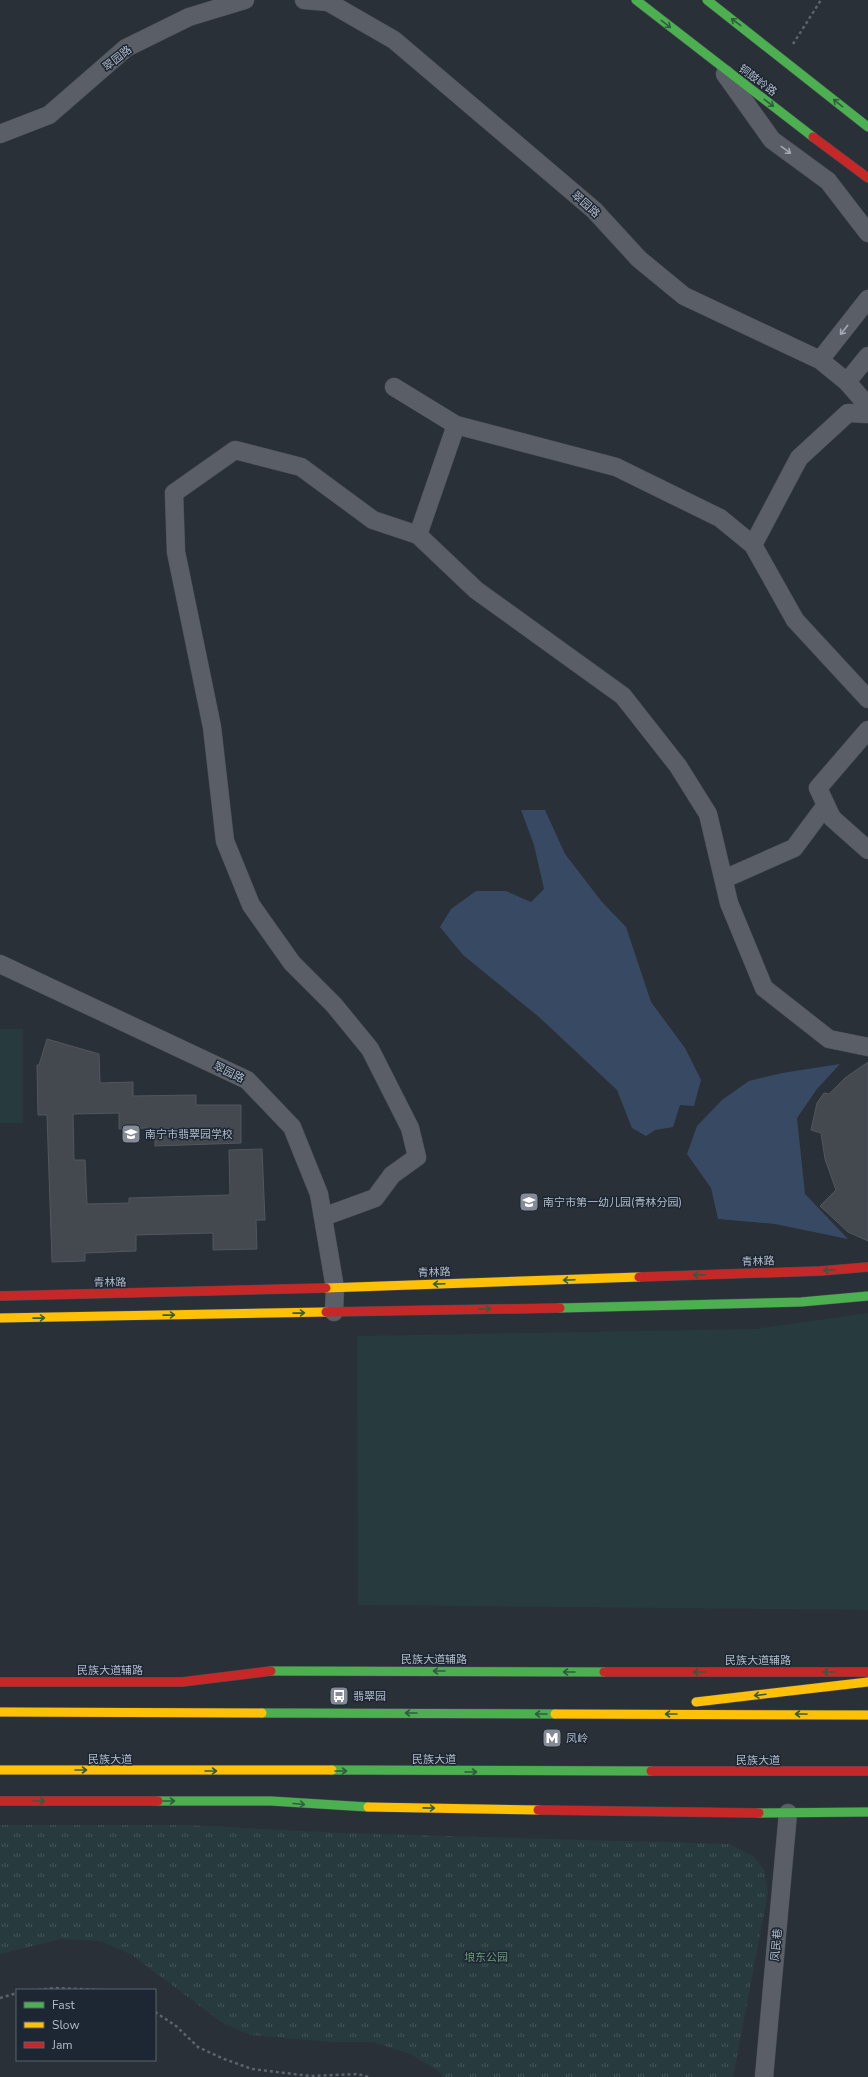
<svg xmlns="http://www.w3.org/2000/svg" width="868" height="2077" font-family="'Nunito Sans','Noto Sans SC',sans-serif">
	<defs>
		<pattern id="park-tufts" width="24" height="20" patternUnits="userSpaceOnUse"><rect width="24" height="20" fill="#273a3e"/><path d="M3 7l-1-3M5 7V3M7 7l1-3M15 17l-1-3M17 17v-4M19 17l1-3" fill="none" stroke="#445559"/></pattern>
	</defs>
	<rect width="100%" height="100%" fill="#2a3038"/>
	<!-- green -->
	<path fill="#273a3e" d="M0,1029H23V1123H0Z
		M868,1313V1610L358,1605L357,1336L755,1329Z"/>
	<!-- park -->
	<path fill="url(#park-tufts)" d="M0,1825H186L341,1833L729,1844L753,1856L764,1869L768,1893L733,2077H443L439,2071L410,2054L373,2042H331L251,2035L224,2024L132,1955L100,1941L61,1939L0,1954Z"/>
	<!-- water -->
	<path fill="#384963" d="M521,810H545L565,854L602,902L626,927L651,1002L685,1048L701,1080L694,1106L680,1105L673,1127L655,1130L646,1136L632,1128L617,1090L539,1017L463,955L440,927L451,909L476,891H506L531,902L544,889L534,845Z
		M840,1064L817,1089L797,1118L805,1194L848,1239L775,1224L718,1219L711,1188L687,1154L697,1126L722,1100L749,1081L782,1073Z"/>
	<!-- building -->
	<path fill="#444950" stroke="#52575f" d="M47,1039L99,1054L100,1083L133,1082V1096L196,1095V1105H241V1143L155,1146V1138L147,1139V1128L119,1129V1113L73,1114L74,1160H85L87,1204L129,1203V1198L230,1195L229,1150L262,1149L265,1220H256L257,1249L213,1250V1233L136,1235V1251L85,1253V1261L52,1262L47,1115H38L37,1065H39Z
		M868,1062V1241L848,1232L820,1206L836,1190L825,1159L821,1133L811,1130L817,1103L824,1093L829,1094L845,1078Z"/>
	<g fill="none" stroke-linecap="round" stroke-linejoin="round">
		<!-- street casing -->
		<g stroke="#484c53" stroke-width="19">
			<path id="street" d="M304,0L328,2L394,40L594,210L639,259L684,296L820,360L847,382L868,406
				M725,74L772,140L828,181L868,233
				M0,134L49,115L126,48L189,17L245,0
				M820,360L868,299
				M847,382L868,356
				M394,387L456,425
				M418,535L456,425L616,467L720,518L753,545L795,620L868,699
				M753,545L799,458L848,413L868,414
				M868,730L818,788L832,818L868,850
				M724,879L794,848L826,805
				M0,964L247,1080L292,1127L319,1194L335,1288L334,1312
				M323,1217L375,1198L392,1175L417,1157L410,1128L370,1049L334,1005L292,963L251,905L225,841L212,727L176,552L174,493L235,450L301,467L373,520L418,535L476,590L623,696L678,766L708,814L729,903L764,988L829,1039L868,1047
				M764,2077L788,1813"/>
		</g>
		<!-- fast casing -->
		<g stroke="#484c53" stroke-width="10">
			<path id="fast" d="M636,0L813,137
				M707,0L868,127
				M560,1308L801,1302L868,1296
				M271,1671L604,1672
				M262,1713L555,1714
				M332,1770L651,1771
				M158,1801H271L368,1807
				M759,1813L868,1812"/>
		</g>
		<!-- slow casing -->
		<g stroke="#484c53" stroke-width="10">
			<path id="slow" d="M326,1288L639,1277
				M0,1318L326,1312
				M696,1702L868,1682
				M0,1712L262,1713
				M555,1714L868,1715
				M0,1770H332
				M368,1807L538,1810"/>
		</g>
		<!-- jam casing -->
		<g stroke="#484c53" stroke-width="10">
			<path id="jam" d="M813,137L868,178
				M639,1277L820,1271L868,1267
				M0,1296L326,1288
				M326,1312L560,1308
				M604,1672H868
				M0,1682H182L271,1671
				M651,1771H868
				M0,1801H158
				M538,1810L759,1813"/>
		</g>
		<!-- path -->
		<path stroke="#5d636a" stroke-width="2.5" stroke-dasharray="3 3" stroke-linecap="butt" d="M793,44L821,0
			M38,1990L55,1988L100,1990
			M0,1998L17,1993
			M155,2012L176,2026L198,2047L224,2059L252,2069L310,2076L358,2074L369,2077"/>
		<!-- street -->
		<use href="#street" stroke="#5a5e66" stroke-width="18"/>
		<!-- fast -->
		<use href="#fast" stroke="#4caf50" stroke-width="9"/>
		<!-- slow -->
		<use href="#slow" stroke="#ffc107" stroke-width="9"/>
		<!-- jam -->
		<use href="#jam" stroke="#c62828" stroke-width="9"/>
	</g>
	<!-- one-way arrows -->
	<defs><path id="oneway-shaft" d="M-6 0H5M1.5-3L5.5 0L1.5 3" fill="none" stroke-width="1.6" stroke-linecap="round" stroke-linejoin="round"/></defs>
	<g stroke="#305d3f">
		<use href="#oneway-shaft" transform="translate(736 22) rotate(-143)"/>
		<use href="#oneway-shaft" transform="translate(666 24) rotate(38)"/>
		<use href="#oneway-shaft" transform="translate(769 103) rotate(37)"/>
		<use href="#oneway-shaft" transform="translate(838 103) rotate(-141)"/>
		<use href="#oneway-shaft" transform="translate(829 1270) rotate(176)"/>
		<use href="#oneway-shaft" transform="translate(699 1275) rotate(178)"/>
		<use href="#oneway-shaft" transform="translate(569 1280) rotate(178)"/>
		<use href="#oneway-shaft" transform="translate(439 1284) rotate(178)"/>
		<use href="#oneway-shaft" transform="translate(485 1309) rotate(-1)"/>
		<use href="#oneway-shaft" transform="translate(299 1313) rotate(-1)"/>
		<use href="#oneway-shaft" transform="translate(169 1315) rotate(-1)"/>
		<use href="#oneway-shaft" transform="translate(39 1318) rotate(-1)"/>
		<use href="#oneway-shaft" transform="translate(439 1671) rotate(-180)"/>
		<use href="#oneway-shaft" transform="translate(569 1672) rotate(-180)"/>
		<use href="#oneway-shaft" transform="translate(699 1672) rotate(-180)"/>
		<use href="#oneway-shaft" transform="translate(829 1672) rotate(-180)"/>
		<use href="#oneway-shaft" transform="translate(760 1695) rotate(173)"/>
		<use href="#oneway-shaft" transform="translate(411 1713) rotate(-180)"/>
		<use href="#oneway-shaft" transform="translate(541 1714) rotate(-180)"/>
		<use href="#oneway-shaft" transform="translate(671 1714) rotate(-180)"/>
		<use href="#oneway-shaft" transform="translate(801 1714) rotate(-180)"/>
		<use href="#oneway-shaft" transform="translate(81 1770)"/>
		<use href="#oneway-shaft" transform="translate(211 1771)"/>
		<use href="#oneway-shaft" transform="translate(341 1771)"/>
		<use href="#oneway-shaft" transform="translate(471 1772)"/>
		<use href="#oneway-shaft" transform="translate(39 1801)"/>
		<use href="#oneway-shaft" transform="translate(169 1801)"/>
		<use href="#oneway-shaft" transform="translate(299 1804) rotate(5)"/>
		<use href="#oneway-shaft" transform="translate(429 1808) rotate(1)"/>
	</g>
	<g stroke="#a2a9b5">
		<use href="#oneway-shaft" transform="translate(786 150) rotate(36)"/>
		<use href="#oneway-shaft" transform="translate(844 330) rotate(129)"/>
	</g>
	<!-- icons -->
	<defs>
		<g id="school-square" transform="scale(1)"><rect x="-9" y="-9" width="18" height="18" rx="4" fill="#848b96" stroke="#1d2633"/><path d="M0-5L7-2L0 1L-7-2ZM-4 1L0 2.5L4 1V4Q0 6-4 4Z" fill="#fff"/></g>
		<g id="bus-square" transform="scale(1)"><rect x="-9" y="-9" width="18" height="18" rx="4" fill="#848b96" stroke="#1d2633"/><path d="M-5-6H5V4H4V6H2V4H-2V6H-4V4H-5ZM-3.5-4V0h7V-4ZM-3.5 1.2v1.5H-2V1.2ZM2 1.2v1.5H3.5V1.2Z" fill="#fff"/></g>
		<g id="metro-square" transform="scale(1)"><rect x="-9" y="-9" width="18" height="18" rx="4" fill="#848b96" stroke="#1d2633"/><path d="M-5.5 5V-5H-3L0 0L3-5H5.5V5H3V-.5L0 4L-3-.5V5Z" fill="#fff"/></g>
	</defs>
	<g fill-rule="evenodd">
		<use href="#school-square" x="131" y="1134"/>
		<use href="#school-square" x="529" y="1202"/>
		<use href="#bus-square" x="339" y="1696"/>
		<use href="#metro-square" x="552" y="1738"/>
	</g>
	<g text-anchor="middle" stroke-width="3" stroke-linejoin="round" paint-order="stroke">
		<!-- street labels -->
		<g font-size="11" fill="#b4bcc9" stroke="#1d2633">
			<text transform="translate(117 58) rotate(-38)" y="4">翠园路</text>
			<text transform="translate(758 80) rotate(37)" y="4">铜鼓岭路</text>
			<text transform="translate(586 204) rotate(42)" y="4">翠园路</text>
			<text transform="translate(229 1072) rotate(26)" y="4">翠园路</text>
			<text transform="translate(758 1261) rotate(-2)" y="4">青林路</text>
			<text transform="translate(434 1272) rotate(-2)" y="4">青林路</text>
			<text transform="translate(110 1282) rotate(-1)" y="4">青林路</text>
			<text x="434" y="1663">民族大道辅路</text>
			<text x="758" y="1664">民族大道辅路</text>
			<text x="110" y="1674">民族大道辅路</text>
			<text x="110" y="1763">民族大道</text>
			<text x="434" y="1763">民族大道</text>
			<text x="758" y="1764">民族大道</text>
			<text transform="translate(776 1945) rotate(-85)" y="4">凤民巷</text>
		</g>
		<!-- poi labels -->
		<g font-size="11" fill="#b4bcc9" stroke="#1d2633" text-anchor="start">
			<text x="145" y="1138">南宁市翡翠园学校</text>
			<text x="543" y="1206">南宁市第一幼儿园(青林分园)</text>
			<text x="353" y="1700">翡翠园</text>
			<text x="566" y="1742">凤岭</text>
		</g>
		<!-- park labels -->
		<g font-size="11" fill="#6b9a76" stroke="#1d2633">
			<text x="486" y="1961">埌东公园</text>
		</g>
	</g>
	<!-- legend -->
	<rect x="16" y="1989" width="140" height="72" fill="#1d2633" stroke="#59626f"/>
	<rect x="24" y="2002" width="20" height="6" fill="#4caf50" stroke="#59626f"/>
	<text x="52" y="2009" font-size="12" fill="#b4bcc9">Fast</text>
	<rect x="24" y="2022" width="20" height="6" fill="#ffc107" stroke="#59626f"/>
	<text x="52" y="2029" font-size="12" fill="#b4bcc9">Slow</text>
	<rect x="24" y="2042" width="20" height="6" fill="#c62828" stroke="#59626f"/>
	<text x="52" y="2049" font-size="12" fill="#b4bcc9">Jam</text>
</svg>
